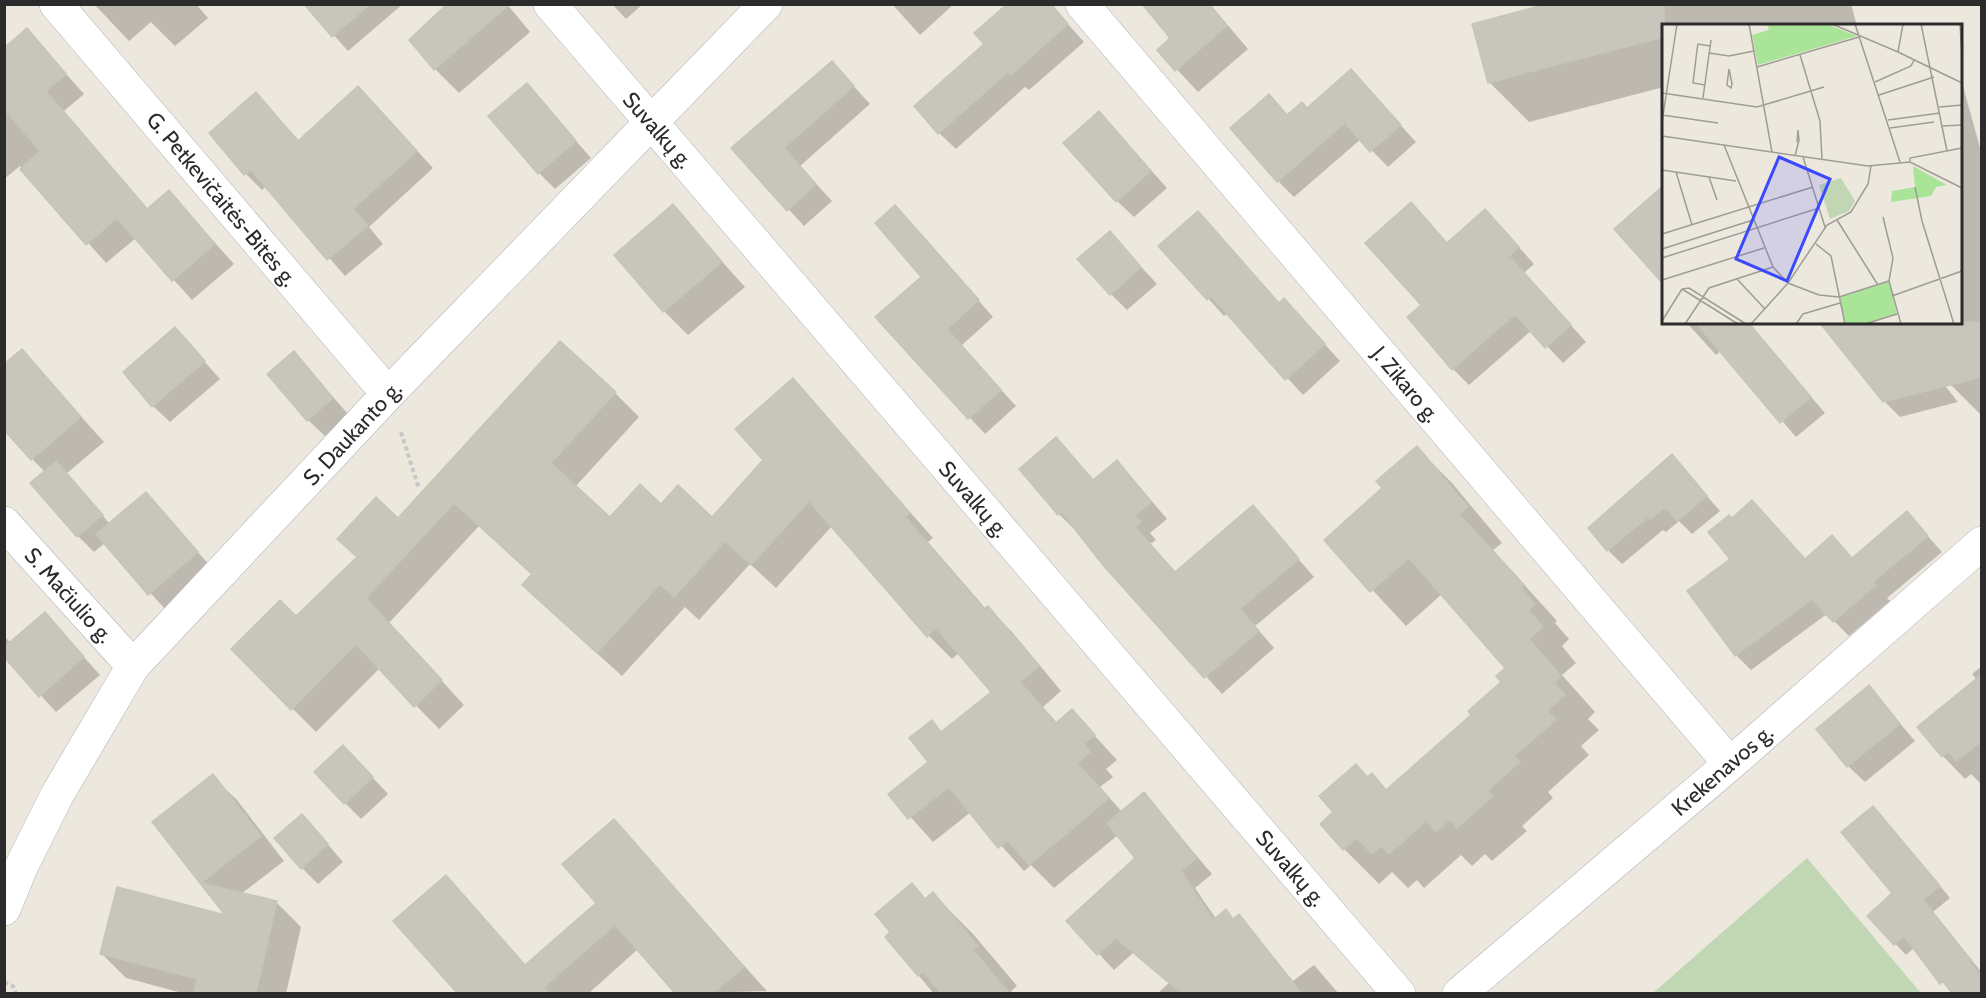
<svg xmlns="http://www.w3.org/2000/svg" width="1986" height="998" font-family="Cabin,sans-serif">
	<rect width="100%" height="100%" fill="#ede8dd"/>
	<!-- cemetery -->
	<path fill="#c1d7b4" d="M1807,858L1921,993H1653Z"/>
	<!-- shadow -->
	<path fill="#0003" d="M94,4H196L208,18L175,46L151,22L129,41Z
		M306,4H403L348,51Z
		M507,4L530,32L459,93L435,69Z
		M612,4H643L626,19Z
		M892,4H954L920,35Z
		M1050,4L1084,42L1029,90L1025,87L956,149L939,133Z
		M1144,4H1210L1248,49L1198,92L1159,50L1172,38Z
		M1552,4H1851L1857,26H1664V87L1529,122L1489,82Z
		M27,30L84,94L64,111L148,209L169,192L234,264L192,300L136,238L106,263L20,166L4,179V50Z
		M1351,71L1416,142L1388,167L1361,139L1294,197L1278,181L1269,96L1288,115L1307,109Z
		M1960,75L1982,155V416L1950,384L1960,322Z
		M848,80L870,104L800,166L832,201L804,226L733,149Z
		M527,85L591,158L555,189L539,173Z
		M256,94L300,142L375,105L433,168L369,227L383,244L345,276L267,186L262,190L246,174Z
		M1115,130L1167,188L1134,217L1117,201Z
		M672,206L745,287L688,335L664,311Z
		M910,223L993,317L961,346L1016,406L985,434L877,317L923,277Z
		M1501,227L1534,264L1524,273L1586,342L1563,363L1532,330L1469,385L1453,369L1423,305L1448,244Z
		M1214,230L1280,304L1284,300L1340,361L1303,395L1228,313L1224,316L1161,246Z
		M1110,233L1157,284L1127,310L1111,294Z
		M1686,322H1739L1776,356L1825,413L1796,437L1721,351L1716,355Z
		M1894,322L1958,402L1900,417L1884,401Z
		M175,329L220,379L170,422L153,406Z
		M22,351L104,442L66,474L110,524L146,494L213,569L166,610L105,543L94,552L78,536L45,472L32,459Z
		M294,353L349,415L325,436L308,420Z
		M793,380L933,538L928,542L986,609L988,608L1012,632L1061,691L1043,707L1057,723L1072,711L1117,760L1106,769L1113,777L1100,787L1122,812L1144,794L1212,874L1195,888L1216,919L1226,911L1234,920L1239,916L1293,981L1314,965L1339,994H1160L1159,992L1169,983L1133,953L1114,970L1068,921L1137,858L1118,835L1054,888L1031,865L1024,871L971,812L933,842L890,794L931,762L932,722L943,733L993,692L959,653L952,659L928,635L832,526L776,588L750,564L699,620L685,607L622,676L548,609L533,576L479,526L389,623L464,705L439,729L380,668L316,732L233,649L296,618L398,520L615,393L639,417L575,487L610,519L661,506L712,519L765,460Z
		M1056,439L1095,481L1117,463L1133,479L1167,519L1150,533L1156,540L1150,544L1176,573L1253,507L1314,577L1255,626L1274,648L1222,694L1104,563L1077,529L1075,530L1059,514Z
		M1417,448L1452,483L1502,543L1493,550L1557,621L1555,623L1569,639L1562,646L1576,663L1562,675L1595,712L1588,719L1599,730L1581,746L1589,755L1548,792L1553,798L1522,826L1527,831L1492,861L1485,854L1472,866L1461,855L1424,888L1417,880L1408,888L1392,872L1379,884L1344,849L1335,812L1372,775L1388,791L1473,715L1503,682L1507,668L1442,594L1406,626L1326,540L1384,489Z
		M1672,456L1720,511L1692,534L1679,521L1666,532L1663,530L1622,564L1608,550Z
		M1907,513L1942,552L1887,598L1890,601L1849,636L1827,614L1751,670L1736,655L1806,561L1832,537L1853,559Z
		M45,614L100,675L56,712L4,655V636L11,643Z
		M1982,666V782L1980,783L1971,774L1965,779L1943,756L1977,680L1972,674Z
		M1869,687L1915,741L1865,782L1848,766Z
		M359,763L388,794L361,819L345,803Z
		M212,776L237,800L284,861L241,894L277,903L301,927L286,994H186L126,978L101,953L229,918L154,822Z
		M1884,819L1950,898L1933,912L1982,973V994H1952L1915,947L1906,955L1869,916L1894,893Z
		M614,821L767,991L677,994L638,949L588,994H459L395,921L445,877L526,966L598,903Z
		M318,833L343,862L318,884L302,868Z
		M912,885L926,899L933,894L973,934L1017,986L1011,991L1014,994H934L887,937L892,932Z"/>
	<!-- building -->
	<path fill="#c8c5bc" stroke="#c8c4b6" stroke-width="1.5" d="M304,4H370L332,37Z
		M447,4H510L434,70L409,40Z
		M1007,4H1051L1068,24L1011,75L1008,72L938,134L914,106L984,44L974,33Z
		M1142,4H1209L1227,26L1175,71L1157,50L1170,38Z
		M1546,4H1664V37L1488,83L1472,24Z
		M27,28L66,74L46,91L147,209L169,190L215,244L172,281L117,218L86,245L20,169L40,151L4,109V48Z
		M832,61L854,86L784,148L816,184L787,211L731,148Z
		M1351,69L1401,125L1370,152L1345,123L1277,182L1230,128L1269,94L1287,115L1302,102L1307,108Z
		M527,83L576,141L538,174L488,116Z
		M358,86L417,151L353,209L368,226L327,260L251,170L244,175L209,133L256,92L298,141Z
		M1099,111L1151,171L1116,202L1063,143Z
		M1664,185V285L1614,229Z
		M1411,202L1447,243L1485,209L1519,247L1509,256L1571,325L1545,348L1515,314L1452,370L1407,317L1421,305L1365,243Z
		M673,204L722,262L663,312L614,255Z
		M895,205L979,300L947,329L1001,390L968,419L875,317L921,277L875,223Z
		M1198,211L1279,303L1284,298L1325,344L1285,380L1211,296L1207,300L1158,246Z
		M1110,231L1141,267L1110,295L1077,259Z
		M1695,322H1748L1811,397L1780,423Z
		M1819,322H1982V377L1883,402Z
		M175,327L205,361L152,407L123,372Z
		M560,341L616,392L551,463L610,517L640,484L661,504L678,485L712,517L763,460L735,429L793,378L910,513L905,517L984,609L988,606L1039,666L1020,682L1056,723L1072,709L1095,735L1084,744L1090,752L1077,763L1109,798L1029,865L1008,841L998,848L949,787L908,819L888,794L928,762L909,738L932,720L941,732L991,692L936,628L927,637L809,501L751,565L725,541L674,597L660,584L597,653L522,585L532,574L454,503L366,598L442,680L414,707L356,644L291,710L231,649L280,600L296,616L357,557L337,539L376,497L398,518Z
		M22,349L81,417L31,460L4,430V364Z
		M294,351L333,398L307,421L267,374Z
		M1056,437L1093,480L1117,460L1151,502L1135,515L1141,522L1135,527L1175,572L1253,505L1299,559L1240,609L1259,631L1204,678L1102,564L1061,511L1058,515L1019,469Z
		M1417,446L1468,507L1459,514L1524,585L1521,588L1535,604L1528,610L1543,627L1529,639L1561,676L1554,683L1565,695L1547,711L1556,720L1514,756L1520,762L1488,790L1493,796L1457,828L1450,819L1436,832L1426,821L1389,854L1381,846L1372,854L1357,838L1343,850L1320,824L1333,812L1319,796L1356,764L1367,777L1372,773L1386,790L1471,715L1468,711L1501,682L1496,676L1505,668L1409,558L1370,592L1324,540L1382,488L1376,481Z
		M1672,454L1707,496L1677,521L1665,507L1650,519L1648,517L1607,551L1588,528Z
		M56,461L103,515L77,537L30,483Z
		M146,492L198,552L148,595L96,534Z
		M1752,500L1805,559L1832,535L1852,558L1907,511L1928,536L1873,582L1876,585L1833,622L1812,599L1735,656L1687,591L1730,559L1708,532L1729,515L1732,518Z
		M45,612L84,657L39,697L4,657V647Z
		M1982,674V741L1956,761L1948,751L1942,757L1917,727Z
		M1869,685L1900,724L1847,767L1816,729Z
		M343,745L373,777L344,804L314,772Z
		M213,774L261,836L201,883L277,901L256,993H194L197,979L100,954L117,887L225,915L152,822Z
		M1144,792L1197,858L1181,871L1213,920L1226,909L1233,919L1239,914L1301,993H1181L1116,938L1097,955L1066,921L1135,858L1107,823Z
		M1873,806L1940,886L1923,900L1971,960L1969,961L1982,977V993H1953L1943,981L1940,984L1904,936L1894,945L1867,916L1892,893L1841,832Z
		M302,814L328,844L301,869L274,838Z
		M614,819L744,967L713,993H675L615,925L544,987L549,993H457L393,921L446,875L525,965L596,903L562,864Z
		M912,883L925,899L933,892L978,946L973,950L1009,993H941L923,972L918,976L885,937L890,932L875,914Z"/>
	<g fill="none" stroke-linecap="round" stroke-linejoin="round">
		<!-- street casing -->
		<g stroke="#b1b1bf" stroke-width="34">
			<path id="street" d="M56,4L388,394
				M550,4L1399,994
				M1082,4L1730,764
				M4,523L133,666
				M4,909L22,865L57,795L133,666L388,394L766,4
				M1459,994L1730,764L1982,543"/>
		</g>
		<!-- path -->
		<path stroke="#c8c8c8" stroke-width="4" stroke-dasharray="4.5 3" stroke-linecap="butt" d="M401,432L419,489
			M4,982L13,986L16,994"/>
		<!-- street -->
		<use href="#street" stroke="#fff" stroke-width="33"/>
	</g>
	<g text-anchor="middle" stroke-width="4.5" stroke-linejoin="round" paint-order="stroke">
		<!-- street labels -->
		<g font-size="22" fill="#2b2b2b" stroke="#fff">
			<text transform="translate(658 130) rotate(49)" y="8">Suvalkų g.</text>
			<text transform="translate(222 199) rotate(50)" y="8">G. Petkevičaitės-Bitės g.</text>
			<text transform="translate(1406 384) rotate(50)" y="8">J. Zikaro g.</text>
			<text transform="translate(352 433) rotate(-47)" y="8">S. Daukanto g.</text>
			<text transform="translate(974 499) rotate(49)" y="8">Suvalkų g.</text>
			<text transform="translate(69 595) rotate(48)" y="8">S. Mačiulio g.</text>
			<text transform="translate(1722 770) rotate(-41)" y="8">Krekenavos g.</text>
			<text transform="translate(1291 868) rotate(49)" y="8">Suvalkų g.</text>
		</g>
	</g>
	<!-- overview -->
	<g transform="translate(1662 24)">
		<rect width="300" height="300" fill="#ede8dd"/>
		<path d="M105,0H165L195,12L96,41L90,11L107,6ZM251,142L285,161L274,163L269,172L229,178L230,167L253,163ZM227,257L235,290L203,300H183L177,273Z" fill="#aae498"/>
		<path d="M179,154L193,177L187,187L168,195L157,161Z" fill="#c1d7b4"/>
		<path fill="none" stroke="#9f9c96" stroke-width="1.5" d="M87,0L110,128M170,0L236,28L241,0M193,0L238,138M259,0L285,127M298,0L300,32M236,28L300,59M47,29L67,32L92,27M138,31L158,97L160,136M95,43L197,13M67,45L70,60L69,64L65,61ZM213,58L249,42L252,36M43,61L31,59L35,26L36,20L48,22M0,69L95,83L162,63M217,71L272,53M41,74L49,16M277,83L300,81M0,91L56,99M226,96L278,89M0,98L15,0M280,102L300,101M228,104L272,98M0,112L206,142L248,138L300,164M62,121L111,243L126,259L157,271L177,273L227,257M133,132L137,116L136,106L135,118M141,133L163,203M248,139V134L300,124M0,146L74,157M14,148L30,201M47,153L55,176M253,163L260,197L292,300M221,193L231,234L227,257L239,300M175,196L216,261M0,210L151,163M154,220L169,232L183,300M0,225L91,196M0,234L157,184M75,255L103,285M0,256L102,224M20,265L27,264L84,300M20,265L76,300M230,272L300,247M0,297L20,265M23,300L47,264L111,243M89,300L126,259L165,201L189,188L206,160L209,142M134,300L141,290L178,279M203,300L235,290"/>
		<path fill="#3a49fd" fill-opacity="0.15" stroke="#3a49fd" stroke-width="3" d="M117,133L168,155L125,257L74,235Z"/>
		<rect width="300" height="300" fill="none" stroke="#2b2b2b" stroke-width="3"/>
	</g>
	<!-- border -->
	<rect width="1986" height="998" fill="none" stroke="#2b2b2b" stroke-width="12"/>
</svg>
